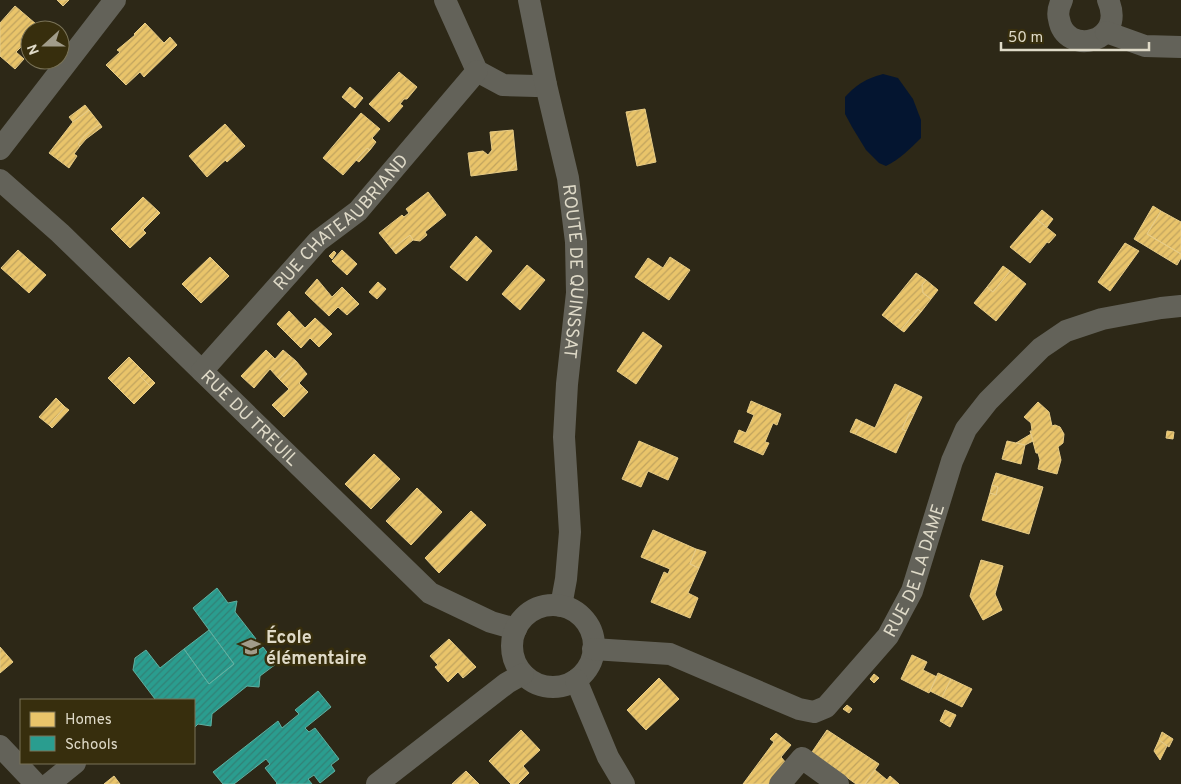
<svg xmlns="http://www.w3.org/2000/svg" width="1181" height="784" font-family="Overpass,sans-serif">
	<defs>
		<pattern id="homes-hatch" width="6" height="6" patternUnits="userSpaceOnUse" patternTransform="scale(1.25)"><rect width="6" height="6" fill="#e9c46a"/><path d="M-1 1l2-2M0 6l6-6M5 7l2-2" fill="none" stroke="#c0a35e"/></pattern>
		<pattern id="schools-hatch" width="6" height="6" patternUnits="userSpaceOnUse" patternTransform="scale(1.25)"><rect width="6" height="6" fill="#2a9d8f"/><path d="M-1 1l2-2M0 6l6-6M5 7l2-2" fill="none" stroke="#328176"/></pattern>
	</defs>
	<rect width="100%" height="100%" fill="#2d2817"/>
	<!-- water -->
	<path fill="#041530" d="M883,74L898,78L913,99L921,120V138C910,149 900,159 886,166L879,163L866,150L852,127L845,114V97C858,83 866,79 883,74Z"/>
	<!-- homes -->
	<path fill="url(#homes-hatch)" stroke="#e6cb86" d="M57,0H69L63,6Z
		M15,6L43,30H30V52L23,45L16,52L24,59L15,69L0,56V23Z
		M145,23L164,43L170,37L177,45L144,77L140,72L126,85L106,65L120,52L117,50L135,35L134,34Z
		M399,72L417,87L407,99H404L400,104L403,106L389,122L369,104Z
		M350,87L363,98L355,108L342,97Z
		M85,105L89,110L73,122L69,117Z
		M645,109L656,162L637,166L626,112Z
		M89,110L100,124L84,136L78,144L80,146L74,154L77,156L69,168L49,153L73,122Z
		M361,113L380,129L372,138L376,142L370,150L367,148L343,175L323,158Z
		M100,124L102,127L86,139L80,146L78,144L84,136Z
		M225,124L243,144L207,177L189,156Z
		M513,130L516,161L508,171L471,176L468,153L483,151L488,155L492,150L490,132Z
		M243,144L245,146L227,162L225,160Z
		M367,148L370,150L359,162L356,160Z
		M516,161L517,170L508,171Z
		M428,192L446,215L425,232L427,235L420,241L413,240L410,235L392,249L379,233L402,215L404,217L409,213L406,209Z
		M143,197L158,211L141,228L146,233L130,248L111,229Z
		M1153,206L1161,211L1147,234L1181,254V258L1177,265L1134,239Z
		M1042,210L1053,219L1047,227L1035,218Z
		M158,211L160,213L143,230L141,228Z
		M1161,211L1181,222V254L1147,234Z
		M1035,218L1056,235L1049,243L1047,242L1030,263L1010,247Z
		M410,235L413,240L396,254L392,249Z
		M476,236L492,251L467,281L450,267Z
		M1125,243L1139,251L1110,291L1098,282Z
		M18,250L46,275L29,293L1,268Z
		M342,250L357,264L347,275L332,261Z
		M334,251L336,253L332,259L329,256Z
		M210,257L229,276L201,303L182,284Z
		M670,257L690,270L669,300L635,277L648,258L663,268Z
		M527,265L545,280L520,310L502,294Z
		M1003,266L1010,271L993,292L987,287Z
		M1010,271L1026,284L996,321L974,303L987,287L993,292Z
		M916,273L926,280L922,285L923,293L931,299L921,312L918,309L901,330L882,315Z
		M317,279L332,297L342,287L359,304L347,315L338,307L329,316L305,293Z
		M926,280L938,290L931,299L923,293L922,285Z
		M378,282L386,289L377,299L369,292Z
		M918,309L921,312L904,332L901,330Z
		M289,311L305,328L315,318L332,334L319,347L310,338L301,348L277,324Z
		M643,332L662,346L636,384L617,371Z
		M266,350L275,359L283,350L296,361L279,379L270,369L254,388L241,376Z
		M129,357L144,372L140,376L151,387L134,404L108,378Z
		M296,361L307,374L299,383L308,392L284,417L272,405L289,389L279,379Z
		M144,372L155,383L151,387L140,376Z
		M895,384L922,397L914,414L910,412L902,429L906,431L896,453L855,434L862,422L875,428Z
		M56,398L65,407L49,425L39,417Z
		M751,401L781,414L777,425L773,423L765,442L769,443L763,455L734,442L739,430L746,433L754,415L747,412Z
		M1038,402L1049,412L1052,426L1055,425L1060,427L1064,434L1063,443L1058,447L1061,460L1057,474L1038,469L1040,460L1038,453H1036L1031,434L1030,431H1032L1031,423L1024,417Z
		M65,407L69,410L52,428L49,425Z
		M910,412L914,414L906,431L902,429Z
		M856,419L862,422L855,434L850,432Z
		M1167,431L1174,432L1173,439L1166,438Z
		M1031,434L1033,441L1025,445L1016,443Z
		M639,441L678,458L668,480L648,471L641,487L622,479Z
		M1007,441L1025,445L1021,464L1002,459Z
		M374,454L400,479L371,509L345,484Z
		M996,473L1043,487L1029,534L982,520L990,493L996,495L998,487L992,485Z
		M992,485L998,487L996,495L990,493Z
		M417,488L442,512L411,545L386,521Z
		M471,511L486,525L439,573L425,558Z
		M653,530L696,549L690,564L699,568L688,593L698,598L690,618L651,602L664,572L668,574L670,569L641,557Z
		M696,549L706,552L699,568L690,564Z
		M981,560L1003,566L995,594L1002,610L983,620L970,596Z
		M449,639L476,667L463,678L458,672L448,682L435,667L438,665L430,656Z
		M0,647L13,662L0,673Z
		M912,655L927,662L923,670L937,677L929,693L901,679Z
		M938,673L951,679L942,697L930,691Z
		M874,674L879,678L874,683L870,679Z
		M659,678L679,699L646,730L627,710Z
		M951,679L972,689L962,707L942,697Z
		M847,705L852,709L849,713L843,709Z
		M945,710L956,715L950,727L940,721Z
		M521,730L540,750L523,766L529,773L518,784H511L489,761Z
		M827,730L879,764L865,784H856L812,752Z
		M1162,732L1173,739L1169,747L1159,740Z
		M776,733L791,745L781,757L786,763L770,784H743L774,742L770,739Z
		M1159,740L1167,746L1160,760L1154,751Z
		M875,770L887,780L890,776L899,784H865Z
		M466,771L479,784H452Z
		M114,776L120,784H104Z"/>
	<!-- schools -->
	<path fill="url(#schools-hatch)" stroke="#60afa0" d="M217,588L228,603L237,601L235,612L256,639L252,641L259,650L263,647L276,664L260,676L259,687L247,686L212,714L211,726L198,724L194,728V700H153L155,699L133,670L135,658L146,650L160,668L184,649L209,684L234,664L193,608Z
		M209,630L234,664L209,684L184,649Z
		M318,691L331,707L305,728L309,732L315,728L339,759L331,765L335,771L320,783L314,775L308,779L312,784H276L277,783L265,768L270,764L266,759L234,784H223L213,772L278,721L282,728L299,714L295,710Z"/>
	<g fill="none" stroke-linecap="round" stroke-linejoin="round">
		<!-- street -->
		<g stroke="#636259" stroke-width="22">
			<path d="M445,0L477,71L503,85L536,86L546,85"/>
			<path id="s1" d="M529,0L546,85L568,178L576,242L577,293L567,384L564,437L570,532L566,579L561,606"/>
			<path d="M1062,0C1059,6 1057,12 1059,19C1065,57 1127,43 1108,0"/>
			<path d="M1106,32L1145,46L1181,47"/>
			<path d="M0,149L115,0"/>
			<path id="s2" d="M0,180L60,233L430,593L491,622L516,629"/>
			<path id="s3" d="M202,371L318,241L358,211L477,71"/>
			<circle cx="553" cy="646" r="41"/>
			<path id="s4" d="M593,649L670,654L799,709L814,712L826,707L888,636L912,591L952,461L966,429L988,401L1041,348L1066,331L1102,319L1161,308L1181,306"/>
			<path d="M576,680L608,757L624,784"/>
			<path d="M0,746L36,784"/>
			<path d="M49,784L75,763"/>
			<path d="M377,784L507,683L523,674"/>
			<path d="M780,784L802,758L838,784"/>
		</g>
	</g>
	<!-- icons -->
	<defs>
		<g id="school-bare" transform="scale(1.5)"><path d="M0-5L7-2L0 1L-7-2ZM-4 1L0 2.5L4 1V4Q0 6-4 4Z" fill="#a19c8a" stroke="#372e0d" stroke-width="2.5" paint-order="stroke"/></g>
	</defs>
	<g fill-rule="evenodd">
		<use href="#school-bare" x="251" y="647"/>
	</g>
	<g text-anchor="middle" stroke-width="5" stroke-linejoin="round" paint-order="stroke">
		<!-- street labels -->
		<g font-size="18" fill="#dfdac8" stroke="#372e0d">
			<text dy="6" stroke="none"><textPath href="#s3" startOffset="204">RUE CHATEAUBRIAND</textPath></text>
			<text dy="6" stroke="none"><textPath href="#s1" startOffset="276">ROUTE DE QUINSSAT</textPath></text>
			<text dy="6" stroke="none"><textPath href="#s2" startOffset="345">RUE DU TREUIL</textPath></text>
			<text dy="6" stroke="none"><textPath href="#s4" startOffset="411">RUE DE LA DAME</textPath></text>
		</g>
		<!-- poi labels -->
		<g font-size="18" font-weight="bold" fill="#dfdac8" stroke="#372e0d" text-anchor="start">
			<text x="266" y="643">École<tspan x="266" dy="21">élémentaire</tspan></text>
		</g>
	</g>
	<!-- legend -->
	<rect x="20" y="699" width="175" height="65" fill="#372e0d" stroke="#7a7358"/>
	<rect x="30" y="712" width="25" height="15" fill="#e9c46a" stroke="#7a7358"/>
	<text x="65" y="724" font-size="15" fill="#dfdac8">Homes</text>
	<rect x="30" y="736" width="25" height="15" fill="#2a9d8f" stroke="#7a7358"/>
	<text x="65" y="749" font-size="15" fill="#dfdac8">Schools</text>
	<!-- north arrow -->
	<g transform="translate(45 45) rotate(249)"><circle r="24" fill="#372e0d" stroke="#7a7358"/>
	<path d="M0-4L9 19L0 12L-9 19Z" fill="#a19c8a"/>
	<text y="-8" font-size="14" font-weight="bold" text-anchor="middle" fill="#dfdac8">N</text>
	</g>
	<!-- scale -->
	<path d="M1001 42v8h148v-8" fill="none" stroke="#dfdac8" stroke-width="2.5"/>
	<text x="1008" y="42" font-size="15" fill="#dfdac8" stroke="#372e0d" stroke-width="4" paint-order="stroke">50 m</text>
</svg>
